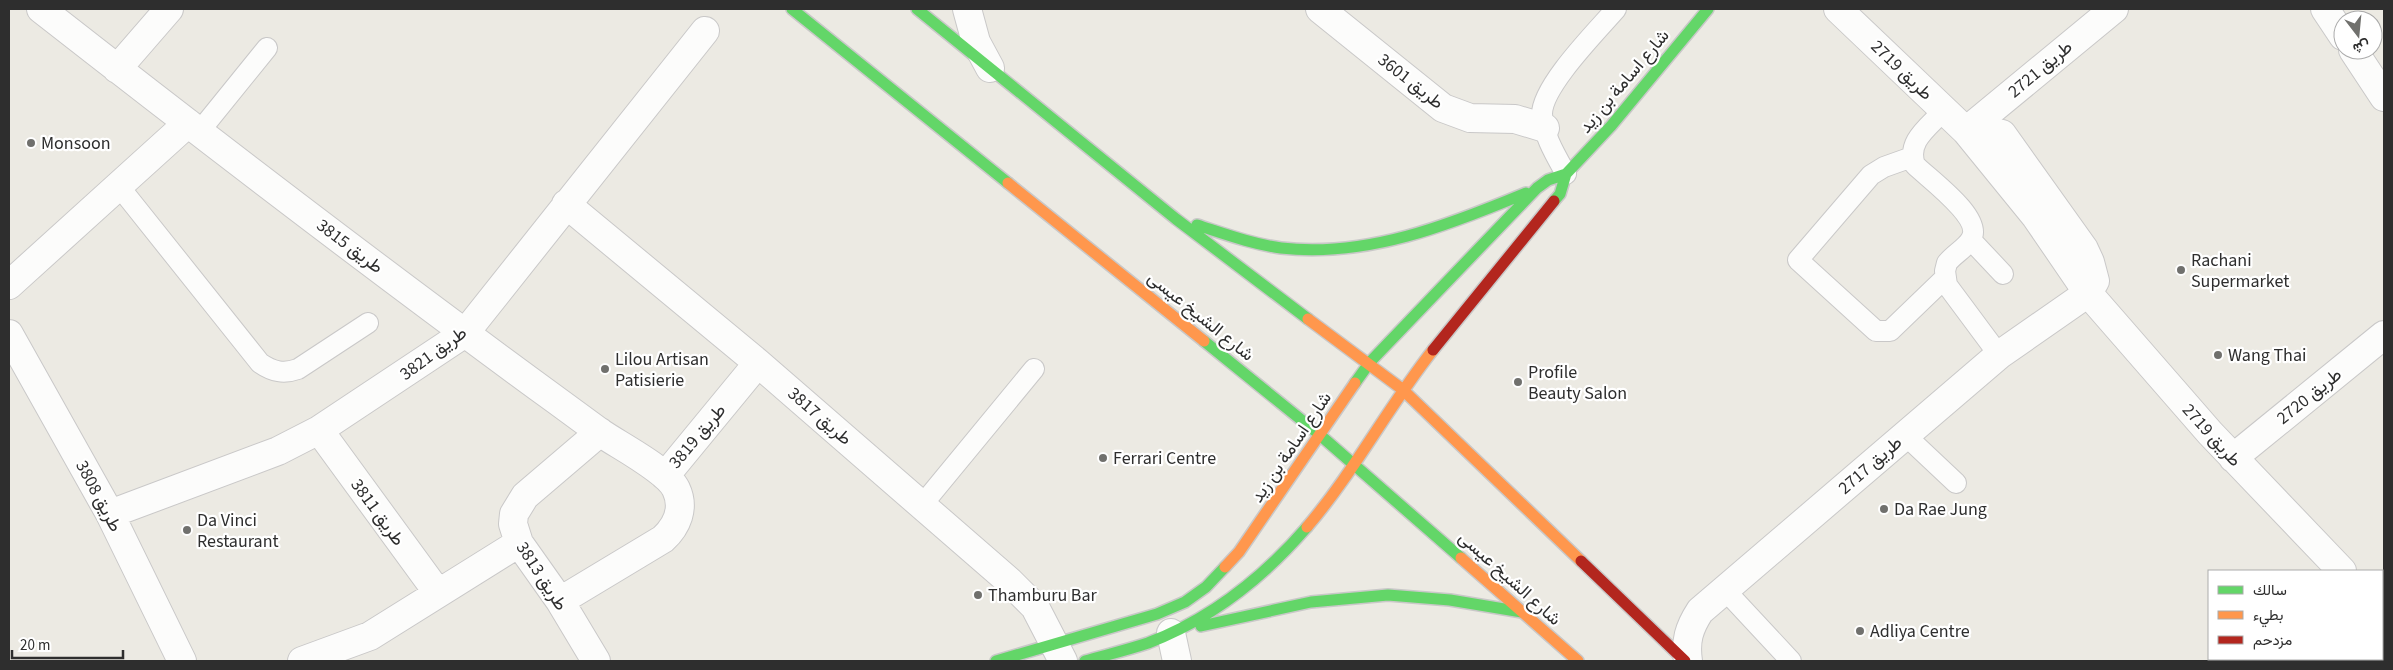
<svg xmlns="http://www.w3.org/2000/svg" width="2393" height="670" font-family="'Source Sans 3',Vazirmatn,sans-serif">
	<rect width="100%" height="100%" fill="#eceae3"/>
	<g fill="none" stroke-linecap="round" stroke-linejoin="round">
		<!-- lane casing -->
		<g stroke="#c9c8c8" stroke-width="22">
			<path id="lane" d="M1944,110C1929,127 1906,141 1915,165C1929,179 1984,218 1971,239C1966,248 1954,254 1947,263L1945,271L1947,285L1999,355
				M199,132L267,48
				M1912,157L1884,167L1871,175L1798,260L1876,331H1890L1945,278
				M1566,174C1556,156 1543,135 1542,114C1542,86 1597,31 1616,9
				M118,185L260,363C273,372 284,374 298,369L368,323
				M1971,240L2003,274
				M1905,435L1956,483
				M922,505L1034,369
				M1724,589L1791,661"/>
		</g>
		<!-- street casing -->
		<g stroke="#c9c8c8" stroke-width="30">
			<path id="street" d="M41,9C211,142 382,273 556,400C571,411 586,422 601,433C620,446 667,470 676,489C685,508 677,526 663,539L560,601
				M967,9L976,42L990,68
				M1320,9L1443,108L1470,118L1515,119L1545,128
				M1838,9L1966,131L2036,217L2088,293L2210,433L2342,571
				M2325,9L2343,36
				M2353,50L2384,97
				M117,69L169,9
				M1966,131L2114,9
				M566,204L758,363L1009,581L1035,607L1063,661
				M9,285L188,123
				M9,334L110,514L182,661
				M319,430L438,593
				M2233,458L2384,335
				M665,476L758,363
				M110,514L278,451L319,430L465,333L705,31
				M2382,612L2384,615
				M1171,633L1177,661
				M302,661L370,636L519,543
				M596,661L560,601L519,543L513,524L514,514L525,496L600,432
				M1688,661C1685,641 1689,628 1700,611L1999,355L2088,293L2095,281L2090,262L2084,249L2002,134L1979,128L1966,131"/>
		</g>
		<!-- fast casing -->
		<g stroke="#c9c8c8" stroke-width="14">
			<path id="fast" d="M792,9L1008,183
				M917,9L1176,219L1308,319
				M1554,201L1560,194L1566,174L1611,126L1708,9
				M1197,225C1225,234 1252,244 1281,248C1366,258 1449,225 1526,193
				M1204,341L1320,435L1461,558
				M1355,383L1370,362L1537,188L1548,180L1566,174
				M1201,626L1311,602L1388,595L1450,600L1522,612
				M996,661L1157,614L1185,602L1206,587L1225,567
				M1085,661C1106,655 1127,650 1148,643C1211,619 1263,578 1307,527"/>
		</g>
		<!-- slow casing -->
		<g stroke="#c9c8c8" stroke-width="14">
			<path id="slow" d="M1008,183L1204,341
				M1308,319L1402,389L1581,561
				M1307,527C1354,472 1388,407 1433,350
				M1461,558L1578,661
				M1225,567L1239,552L1355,383"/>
		</g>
		<!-- jam casing -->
		<g stroke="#c9c8c8" stroke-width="14">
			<path id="jam" d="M1433,350L1554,201
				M1581,561L1685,661"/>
		</g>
		<!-- lane -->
		<use href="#lane" stroke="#fcfcfb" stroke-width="20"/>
		<!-- street -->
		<use href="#street" stroke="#fcfcfb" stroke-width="28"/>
		<!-- fast -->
		<use href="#fast" stroke="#63d668" stroke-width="11"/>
		<!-- slow -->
		<use href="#slow" stroke="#ff974d" stroke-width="11"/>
		<!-- jam -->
		<use href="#jam" stroke="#b3261e" stroke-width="11"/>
	</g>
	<!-- markers -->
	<g fill="#70706d" stroke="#fff" stroke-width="2">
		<circle cx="31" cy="143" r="5"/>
		<circle cx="2181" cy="270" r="5"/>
		<circle cx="2218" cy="355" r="5"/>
		<circle cx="605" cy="369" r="5"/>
		<circle cx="1518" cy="382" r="5"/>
		<circle cx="1103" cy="458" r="5"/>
		<circle cx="1884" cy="509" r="5"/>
		<circle cx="187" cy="530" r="5"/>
		<circle cx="978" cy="595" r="5"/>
		<circle cx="1860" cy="631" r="5"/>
	</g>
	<g text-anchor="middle" stroke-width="4.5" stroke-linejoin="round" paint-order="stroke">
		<!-- street labels -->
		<g font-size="18" fill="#2e2e2e" stroke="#fff">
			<text transform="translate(2040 69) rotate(-40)" y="6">طريق 2721</text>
			<text transform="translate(1902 70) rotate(44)" y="6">طريق 2719</text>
			<text transform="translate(1411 81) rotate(38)" y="6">طريق 3601</text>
			<text transform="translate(1624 81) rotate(-50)" y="6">شارع اسامة بن زيد</text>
			<text transform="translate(350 246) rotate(37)" y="6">طريق 3815</text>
			<text transform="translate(1201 316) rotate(39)" y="6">شارع الشيخ عيسى</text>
			<text transform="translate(433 353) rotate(-36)" y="6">طريق 3821</text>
			<text transform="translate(2309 396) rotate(-39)" y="6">طريق 2720</text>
			<text transform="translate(820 416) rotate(41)" y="6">طريق 3817</text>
			<text transform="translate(2212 435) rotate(48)" y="6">طريق 2719</text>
			<text transform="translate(697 436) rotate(-50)" y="6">طريق 3819</text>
			<text transform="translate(1291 447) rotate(-56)" y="6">شارع اسامة بن زيد</text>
			<text transform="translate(1870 465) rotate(-41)" y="6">طريق 2717</text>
			<text transform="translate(99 496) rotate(62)" y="6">طريق 3808</text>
			<text transform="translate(378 512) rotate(54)" y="6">طريق 3811</text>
			<text transform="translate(542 576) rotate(57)" y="6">طريق 3813</text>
			<text transform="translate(1510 578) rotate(42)" y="6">شارع الشيخ عيسى</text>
		</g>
		<!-- poi labels -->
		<g font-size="18" fill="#2e2e2e" stroke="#fff" text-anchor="start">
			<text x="41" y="149">Monsoon</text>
			<text x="2191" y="266">Rachani<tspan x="2191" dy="21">Supermarket</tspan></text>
			<text x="2228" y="361">Wang Thai</text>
			<text x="615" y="365">Lilou Artisan<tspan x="615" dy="21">Patisierie</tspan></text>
			<text x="1528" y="378">Profile<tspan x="1528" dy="21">Beauty Salon</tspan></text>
			<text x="1113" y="464">Ferrari Centre</text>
			<text x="1894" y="515">Da Rae Jung</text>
			<text x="197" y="526">Da Vinci<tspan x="197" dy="21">Restaurant</tspan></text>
			<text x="988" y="601">Thamburu Bar</text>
			<text x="1870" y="637">Adliya Centre</text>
		</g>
	</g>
	<!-- border -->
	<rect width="2393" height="670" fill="none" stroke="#2e2e2e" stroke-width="20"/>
	<!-- legend -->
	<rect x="2208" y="570" width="175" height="90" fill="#ffffff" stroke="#ababab"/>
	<rect x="2218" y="586" width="25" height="8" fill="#63d668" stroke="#ababab"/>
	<text x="2253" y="595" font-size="15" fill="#2e2e2e">سالك</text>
	<rect x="2218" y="611" width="25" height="8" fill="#ff974d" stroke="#ababab"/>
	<text x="2253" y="620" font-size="15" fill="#2e2e2e">بطيء</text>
	<rect x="2218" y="636" width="25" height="8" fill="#b3261e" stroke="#ababab"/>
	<text x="2253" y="645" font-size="15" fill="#2e2e2e">مزدحم</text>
	<!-- north arrow -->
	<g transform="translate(2358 35) rotate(164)"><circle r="24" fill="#ffffff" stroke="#ababab"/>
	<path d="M0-4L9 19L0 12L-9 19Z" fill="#70706d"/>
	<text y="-8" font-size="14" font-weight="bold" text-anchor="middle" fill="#2e2e2e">ش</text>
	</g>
	<!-- scale -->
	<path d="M12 650v8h111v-8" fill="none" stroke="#2e2e2e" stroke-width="2.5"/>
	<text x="20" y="650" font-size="15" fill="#2e2e2e" stroke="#ffffff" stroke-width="4" paint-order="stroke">20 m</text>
</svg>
